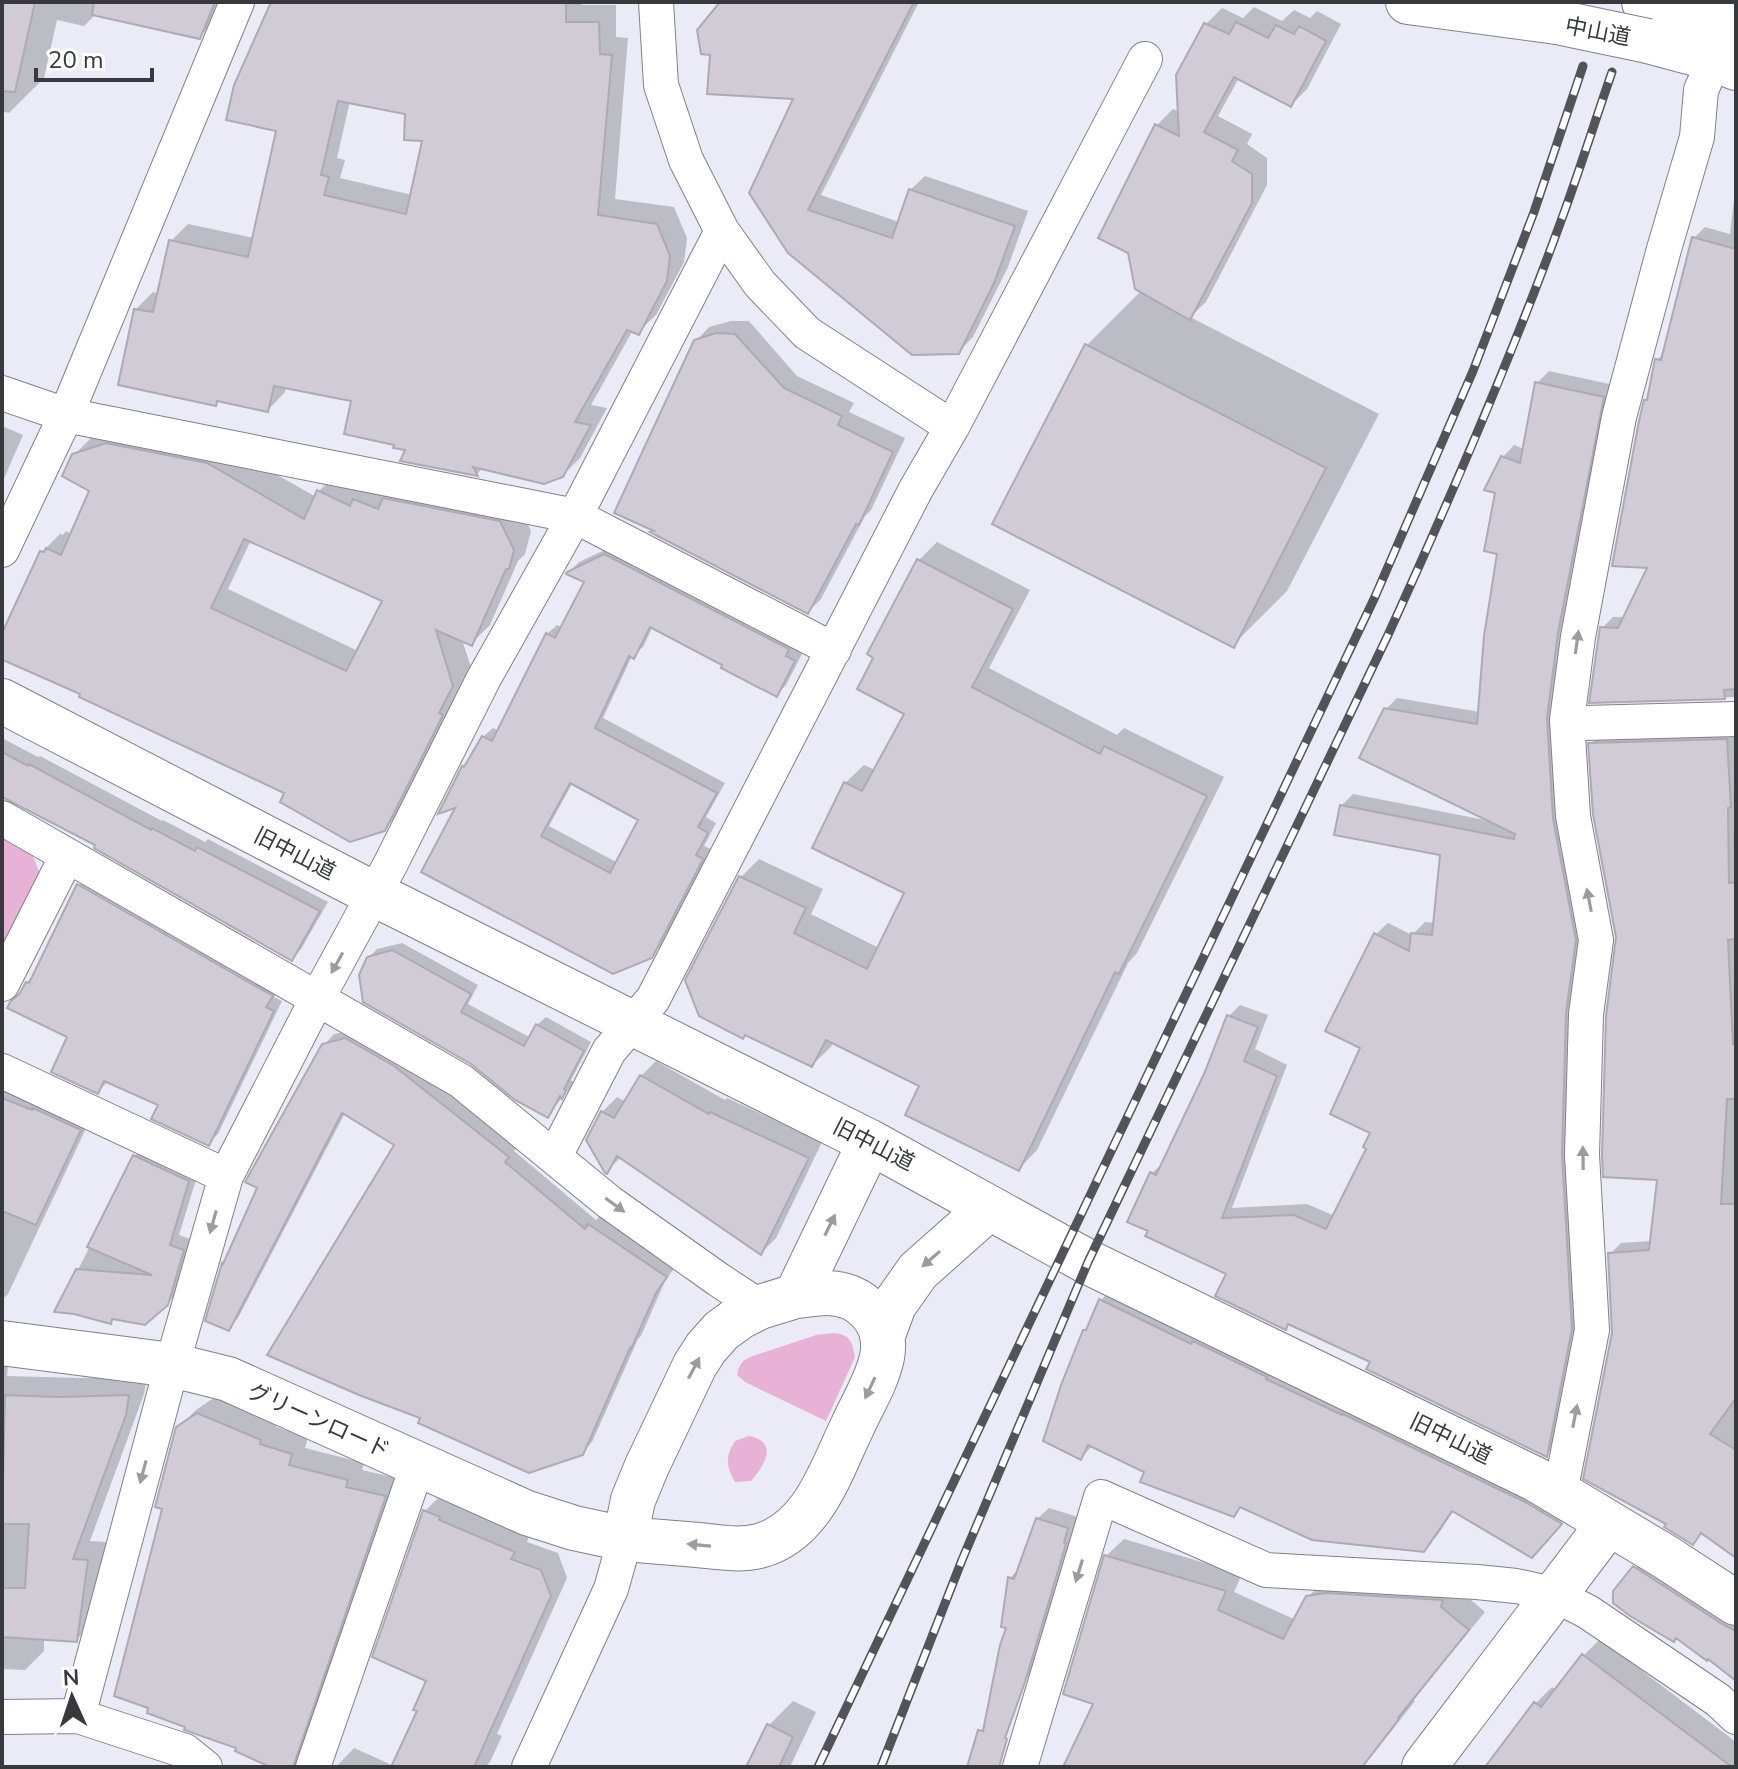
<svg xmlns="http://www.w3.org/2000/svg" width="1738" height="1769" font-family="'Nunito Sans','Noto Sans JP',sans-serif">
	<rect width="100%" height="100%" fill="#eaebf6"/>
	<!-- green -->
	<path fill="#e7b2d5" d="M2,834L30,849L41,876L2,950Z
		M834,1333C850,1334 853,1343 855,1357L826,1421L745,1382L737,1375C739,1364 742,1360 753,1356L816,1335Z
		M749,1436C779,1442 765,1465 751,1481L735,1482C726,1465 725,1457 735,1441Z"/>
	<!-- shadow -->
	<path fill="#0003" fill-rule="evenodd" d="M2,2H234L199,37L96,14L84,26L57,20L44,78L9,113L2,111Z
		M274,2H582V5H616V37L628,38L615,199L674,207L687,238L684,262L656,315L638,332L633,330L591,405L607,408L580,458L562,476L484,467L477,474L403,459L408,449L354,400L286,386L285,392L268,410L220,400L215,404L135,310L153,292L159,294L171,241L188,224L254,238L279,130ZM350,101L407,113L425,140L412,195L340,178L345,160L337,158Z
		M723,2H919L821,195L899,222L910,190L925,176L1028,211L1008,267L973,337L958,352L793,255L796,98Z
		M1254,7L1282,21L1294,10L1310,18L1317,11L1341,24L1307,89L1291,105L1239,78L1218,116L1252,134L1247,144L1267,158V185L1206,302L1190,317L1379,414L1287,591L1233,645L1086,346L1141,291L1130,252L1101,237L1157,125L1173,109L1180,112L1206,24L1222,8L1243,18Z
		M1736,183V697L1592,701L1602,628L1613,617H1626L1650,566L1649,398L1657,360L1665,352L1694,238L1705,227L1730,234Z
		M731,321H749L797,376L854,403L849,412L905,438L871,510L865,516L821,599L808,612L656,529L696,341L709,327Z
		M1549,371L1614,385L1569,620L1587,928L1583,1316L1558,1443L1546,1454L1372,1361L1290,1323L1285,1328L1229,1274L1152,1173L1164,1162L1206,1074L1229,1016L1240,1005L1268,1015L1255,1049L1287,1065L1232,1208L1307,1204L1335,1216L1369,1148L1373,1132L1362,1047L1376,934L1388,923L1412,935L1425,922L1435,923L1442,854L1341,806L1353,794L1490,821L1385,710L1397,698L1480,712L1499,552L1503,457L1514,445L1524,449L1537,383Z
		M2,426L23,435L2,483Z
		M93,436L226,446L316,497L319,491L337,473L518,504L531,531L525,554L518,561L490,625L471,644L462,640L471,667L456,695L460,697L403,810L384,829L287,792L83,693L2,657L6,646L2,644V638L42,552L60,534L63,535L66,531L72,534L92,490L74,455ZM251,540L384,600L358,651L228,589Z
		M937,542L1030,590L989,668L1117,735L1124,728L1224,777L1137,953L1128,963L1037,1150L1019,1169L922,1085L833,1042L831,1047L812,1065L741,877L759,859L823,889L811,914L879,948L907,892L845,783L864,765L875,770L907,713L919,560Z
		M615,545L803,652L786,685L777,694L725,664L653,626L643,647L632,656L603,718L725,783L706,817L716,823L704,846L711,849L661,946L650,956L460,805L470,761L483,737L493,728L500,731L547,634L557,625L563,628L586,581L568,573L579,562ZM573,782L641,819L618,863L549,826Z
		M1736,729V1555L1703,1532L1693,1543L1614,1334L1610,1254L1621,1243L1652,1241L1659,1179L1618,937L1591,744L1602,733Z
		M2,738L38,757L40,756L162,821L163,820L205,842L208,839L328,902L301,949L292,959L98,844L2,791Z
		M88,876L281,986L274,997L282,1001L218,1134L208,1143L161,1104L107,1082L98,1092L70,1036L23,992L27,983L36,974L78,885Z
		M402,943L478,985L468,1004L531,1038L537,1025L546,1017L591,1042L571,1080L573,1082L570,1088L548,1115L368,958L377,949Z
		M356,1029L404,1056L518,1146L514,1151L596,1220L600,1216L676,1266L665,1281L641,1336L638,1339L592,1442L582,1453L397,1144L345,1113L238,1318L228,1328L324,1045L334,1034Z
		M656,1061L725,1100L727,1098L822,1142L776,1238L761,1253L622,1156L607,1171L602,1112L617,1097L626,1102L641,1076Z
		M2,1085L90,1120L8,1294L2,1300Z
		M146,1145L199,1170L179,1235L193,1240L178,1292L167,1304L115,1318L110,1322L75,1312L58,1310L135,1156Z
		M1114,1287L1573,1510L1545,1543L1454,1510L1437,1536L1423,1550L1242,1506L1233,1515L1093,1445L1081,1458L1085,1331L1090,1326L1101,1300Z
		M2,1363L8,1364L7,1376L78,1378L147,1377L144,1394L90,1541L106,1542L95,1621L76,1640L44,1637V1651L25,1670L2,1669Z
		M215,1397L277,1423L276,1427L308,1437L305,1448L364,1463L362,1470L401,1479L320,1767H268L269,1764L164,1507L178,1428L196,1410Z
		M442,1494L530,1534L527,1542L558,1553L567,1578L497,1734L502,1736L490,1762L485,1767H336L354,1748L394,1766L419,1710L428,1680L425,1511Z
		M1049,1508L1078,1517L1041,1649L1002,1731L1010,1578L1020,1568L1037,1519Z
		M1124,1539L1242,1574L1234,1592L1296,1620L1308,1597L1326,1579L1458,1589L1485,1612L1413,1700L1415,1701L1363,1767H1065L1096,1703L1106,1556Z
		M1645,1557L1736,1614V1678L1677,1636L1631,1615L1611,1598Z
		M1600,1639L1736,1742V1762L1732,1767H1487L1536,1703L1552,1687L1556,1690L1584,1655Z
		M793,1701L816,1712L790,1767H748L768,1726Z"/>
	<!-- building -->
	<path fill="#d0cbd5" stroke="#aea9b3" stroke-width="2" fill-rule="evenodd" d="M2,2H35L15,92L2,91Z
		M94,2H215L200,39L92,15Z
		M271,2H566V22H599L600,54L612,55L598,215L657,224L670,256L667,281L639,335L627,330L575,422L591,425L563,477L544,484L473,467L478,476L400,461L405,450L393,448L394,445L344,434L351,401L274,386L268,412L217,401L216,406L118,385L134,309L153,312L169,240L248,257L276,131L226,120L234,85ZM338,101L405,114L404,140L422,141L406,214L324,195L329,177L321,175Z
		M720,2H914L808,210L892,238L909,189L1015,226L994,283L959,354L912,355L788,253L749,193L793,99L707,94L710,55L701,54L697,30Z
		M1236,22L1268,38L1276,25L1294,34L1299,26L1326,41L1291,107L1234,77L1204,132L1238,150L1232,161L1252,174V203L1190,320L1135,289L1128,253L1098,238L1155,124L1179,136L1176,75L1204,23L1229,34Z
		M1692,237L1736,249V689L1724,690L1725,699L1589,703L1600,627L1618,628L1647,568L1612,566L1639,421L1644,400H1647L1655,359L1661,360Z
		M716,333L735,334L784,388L842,416L838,425L893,452L859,525L856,524L808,614L650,532L654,531L614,513L694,340Z
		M1085,344L1326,468L1234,648L992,524Z
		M1535,382L1604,397L1558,633L1547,718L1553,819L1576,940L1566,1013L1562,1154L1572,1329L1547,1457L1366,1369L1370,1362L1288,1324L1286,1330L1215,1296L1226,1274L1145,1236L1148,1231L1127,1222L1150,1172L1156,1175L1204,1074L1227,1015L1258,1027L1244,1061L1277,1076L1222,1218L1294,1215L1326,1229L1366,1149L1363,1147L1370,1133L1330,1114L1360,1048L1325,1031L1374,933L1409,951L1411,933L1432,935L1440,855L1334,835L1340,805L1514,839L1515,834L1359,758L1384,708L1477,724L1484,636L1497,554L1484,551L1495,493L1484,490L1501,456L1520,463Z
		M106,443L207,463L304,519L317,490L350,506L353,499L378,509L383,498L500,521L514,550L509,569H506L472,646L436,630L453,686L439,713L443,715L385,831L350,842L280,802L284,793L79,697L80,694L3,660L2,633L40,551L44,552L46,548L61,555L89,491L62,476L72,454ZM244,539L382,601L346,671L211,608Z
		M604,554L789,649L786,656L795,661L777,697L721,668L722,665L650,627L634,659L629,656L595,728L717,793L698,827L708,833L696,855L703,859L652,958L613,974L421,872L455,808L438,814L462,766L464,767L482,736L492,741L546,633L555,638L584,582L566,574L567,572ZM570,783L638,820L610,873L541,836Z
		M917,559L1013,609L972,687L1100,754L1104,746L1207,796L1119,974L1115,972L1019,1171L905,1115L919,1086L826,1040L812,1067L745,1035L743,1039L699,1016L685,980L739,876L806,908L794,933L867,969L904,893L812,848L844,782L862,791L904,714L857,689L873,658L867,654Z
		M1727,739L1731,807L1728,808L1729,883L1736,882V939L1728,940L1733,1044H1736L1735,1099H1727L1721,1204H1736V1398L1710,1434L1736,1450V1558L1701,1533L1693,1545L1664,1527L1666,1524L1583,1479L1612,1333L1608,1253L1649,1250L1657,1180L1603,1177L1602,1155L1606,1016L1616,937L1593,814L1588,743Z
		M2,752L28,766L29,764L151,830L152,828L195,851L197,847L320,911L292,961L94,848L95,845L2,797Z
		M77,884L273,996L266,1007L274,1011L209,1146L151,1119L158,1105L104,1081L98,1094L51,1072L67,1037L7,1008L10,1002L20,993L26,982L29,983Z
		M392,950L471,994L461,1012L524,1046L536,1024L584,1051L564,1089L566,1091L562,1099L560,1096L548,1118L515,1100L471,1064L363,1002L359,975L367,957Z
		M345,1038L394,1066L509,1157L505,1162L585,1229L588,1224L667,1277L656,1293L631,1349L630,1348L583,1455L529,1473L418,1423L420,1418L359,1395L267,1355L394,1145L342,1113L229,1331L205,1321L222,1263L223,1264L257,1188L245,1182L322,1044Z
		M640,1075L709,1114L710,1112L809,1158L761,1255L617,1156L607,1174L605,1173L586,1140L601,1111L614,1118Z
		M2,1098L32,1110L33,1108L81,1130L36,1225L2,1211Z
		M133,1155L189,1181L170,1245L184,1250L168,1305L145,1325L112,1319L111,1324L74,1314L54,1312L76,1269L152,1275L87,1247Z
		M1099,1299L1191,1344L1193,1341L1267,1377L1266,1379L1342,1415L1343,1414L1525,1502L1562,1524L1532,1558L1452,1511L1424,1552L1312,1540L1240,1507L1234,1517L1140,1482L1144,1472L1088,1445L1081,1460L1043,1441L1061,1385L1083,1330H1086Z
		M5,1395L57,1397L129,1395L126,1415L73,1559L88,1560L77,1642L2,1637V1588H25L29,1524H2Z
		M197,1413L261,1440L260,1444L292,1454L289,1465L348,1480L346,1487L386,1496L293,1767H270L235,1751L236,1748L184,1730L185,1727L147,1713L148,1708L114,1696L162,1509L155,1507L176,1427Z
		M423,1510L440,1517L439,1520L515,1552L511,1559L541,1570L551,1596L474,1767H391L417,1711L413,1710L426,1681L372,1657Z
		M1036,1518L1068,1528L1064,1543L1066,1544L1025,1682L1005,1738L1007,1739L999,1767H967L978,1730L983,1731L1000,1645L1006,1628L1001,1627L1008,1577L1014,1579Z
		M1104,1555L1226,1591L1218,1610L1283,1639L1306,1596L1326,1593L1443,1600L1441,1607L1469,1630L1398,1718L1399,1719L1362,1767H1063L1093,1704L1063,1694Z
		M1633,1566L1722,1624L1736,1631V1681L1708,1659L1707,1661L1676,1638L1674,1642L1630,1616L1613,1603V1591Z
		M1582,1654L1611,1676L1732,1767H1485L1534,1702L1541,1707Z
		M767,1724L793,1737L779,1767H746Z"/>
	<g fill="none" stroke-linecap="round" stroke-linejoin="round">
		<!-- minor casing -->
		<g stroke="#80818b" stroke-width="36">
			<path id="minor" d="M2,393L66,415L575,516L834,650
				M952,427L1145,59
				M2,550L66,415L237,2
				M1567,720L1584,723L1736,719
				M2,818L461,1081L609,1202L719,1280L760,1307
				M2,984L67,856
				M2,1071L226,1176
				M555,1156L609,1051L653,999L916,489L952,427L807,333L760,284L722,231L686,160L661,85L656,2
				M1560,1493L1592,1330L1582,1155L1586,1014L1596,940L1573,816L1567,720L1578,637L1619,417L1664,249L1697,137L1701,90L1715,59
				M78,1716L172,1365L226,1176L317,999L390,865L484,678L575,516L722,231
				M2,1717L78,1716L185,1751L205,1767
				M313,1767L418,1464
				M529,1767L611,1589L625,1539
				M1020,1767L1101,1497L1266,1570L1477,1582L1516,1586L1553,1594L1588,1612L1718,1700L1736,1717"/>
		</g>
		<!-- tertiary casing -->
		<g stroke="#80818b" stroke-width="46">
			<path id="tertiary" d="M2,701L374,894L870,1142L1088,1262L1537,1480L1664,1556L1736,1603
				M796,1296C806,1295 817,1293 827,1293C862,1293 889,1322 882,1357C877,1381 863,1403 853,1425C831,1470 813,1532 759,1546C739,1551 718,1547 698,1545C674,1543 649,1541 625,1539L633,1500L647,1466L695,1365L706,1348L721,1331L740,1317L760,1307L796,1296L870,1142
				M883,1335L894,1305L918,1271L989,1208
				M2,1343L172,1365L228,1379L527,1513L574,1528L625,1539
				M1424,1767L1609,1523"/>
		</g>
		<!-- trunk casing -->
		<g stroke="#80818b" stroke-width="46">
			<path id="trunk" d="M1408,2L1557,22
				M1648,41L1715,59L1736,68"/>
		</g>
		<!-- motorway casing -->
		<g stroke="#80818b" stroke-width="46">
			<path id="motorway" d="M1644,2L1736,26"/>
		</g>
		<!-- minor -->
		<use href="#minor" stroke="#fff" stroke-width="34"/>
		<!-- tertiary -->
		<use href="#tertiary" stroke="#fff" stroke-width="44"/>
		<!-- trunk -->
		<use href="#trunk" stroke="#fff" stroke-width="44"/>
		<!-- motorway -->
		<use href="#motorway" stroke="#fff" stroke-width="44"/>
		<!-- rail casing -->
		<g stroke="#535459" stroke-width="9">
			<path id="rail" d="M818,1767L1374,599L1473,371L1534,212L1583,66
				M881,1767L962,1560L1088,1262L1388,635C1450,499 1510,361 1561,221C1579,172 1595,121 1612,72"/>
		</g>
		<!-- rail -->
		<use href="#rail" stroke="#fff" stroke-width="6" stroke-dasharray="18" stroke-linecap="butt"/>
		<!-- trunk-bridge casing -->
		<g stroke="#80818b" stroke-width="46" stroke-linecap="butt">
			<path id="trunk-bridge" d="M1557,22L1648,41"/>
		</g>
		<!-- trunk-bridge -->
		<use href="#trunk-bridge" stroke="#fff" stroke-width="44"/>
	</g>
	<!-- one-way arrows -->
	<defs><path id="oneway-solid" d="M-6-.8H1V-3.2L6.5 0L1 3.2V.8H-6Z" transform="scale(2)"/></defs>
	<g fill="#9c9c9e">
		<use href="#oneway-solid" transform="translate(1577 642) rotate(-82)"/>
		<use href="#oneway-solid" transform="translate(1589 900) rotate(-101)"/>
		<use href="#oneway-solid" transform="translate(337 963) rotate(119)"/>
		<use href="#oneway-solid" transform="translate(1583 1158) rotate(-91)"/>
		<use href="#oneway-solid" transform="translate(615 1205) rotate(36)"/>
		<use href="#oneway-solid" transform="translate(213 1222) rotate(106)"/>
		<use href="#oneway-solid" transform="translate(830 1225) rotate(-64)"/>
		<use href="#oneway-solid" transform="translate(931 1259) rotate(139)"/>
		<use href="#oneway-solid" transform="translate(694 1368) rotate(-62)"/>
		<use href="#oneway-solid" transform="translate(870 1388) rotate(115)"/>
		<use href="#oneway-solid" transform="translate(1575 1416) rotate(-79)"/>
		<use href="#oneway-solid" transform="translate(143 1472) rotate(105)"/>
		<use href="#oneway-solid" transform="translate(699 1545) rotate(-175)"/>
		<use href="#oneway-solid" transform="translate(1079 1571) rotate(107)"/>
	</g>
	<g text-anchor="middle" stroke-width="8" stroke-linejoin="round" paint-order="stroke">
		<!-- street labels -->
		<g font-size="22" fill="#38393d" stroke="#fff">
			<text transform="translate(1598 31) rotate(11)" y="8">中山道</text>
			<text transform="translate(295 853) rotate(27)" y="8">旧中山道</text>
			<text transform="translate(874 1144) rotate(27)" y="8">旧中山道</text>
			<text transform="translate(319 1420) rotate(24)" y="8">グリーンロード</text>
			<text transform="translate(1451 1438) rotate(26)" y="8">旧中山道</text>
		</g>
	</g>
	<!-- border -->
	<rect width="1738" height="1769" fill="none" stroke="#38393d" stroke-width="8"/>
	<!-- north arrow -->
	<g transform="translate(72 1697) rotate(357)" stroke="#ffffff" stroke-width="6" paint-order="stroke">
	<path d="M0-6L14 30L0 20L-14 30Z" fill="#38393d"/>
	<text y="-12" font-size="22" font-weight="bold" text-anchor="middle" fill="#38393d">N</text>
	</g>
	<!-- scale -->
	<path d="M36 68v12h116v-12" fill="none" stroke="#38393d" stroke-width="4"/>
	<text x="48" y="68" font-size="24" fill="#38393d" stroke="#ffffff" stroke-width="6" paint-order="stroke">20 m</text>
</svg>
